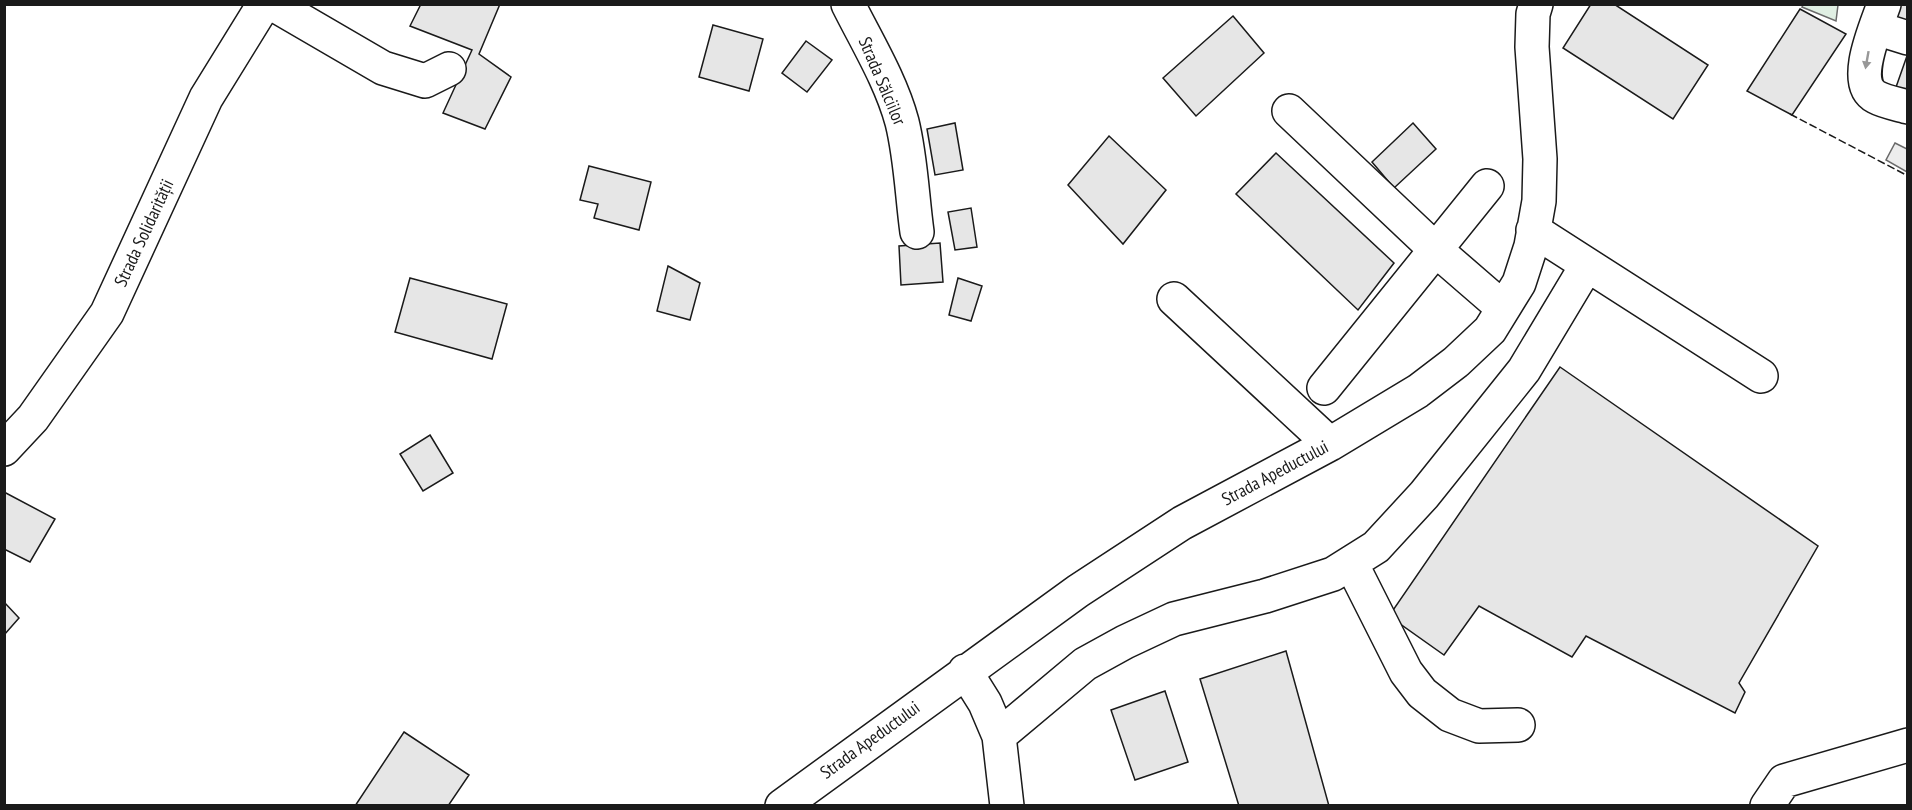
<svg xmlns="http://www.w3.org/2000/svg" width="1912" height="810" font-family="'PT Sans Narrow',sans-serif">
	<rect width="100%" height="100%" fill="#fff"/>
	<!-- green -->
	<path fill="#e0efe3" stroke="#6a6a6a" stroke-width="1.5" d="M1803,5H1838L1836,21L1802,7Z"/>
	<!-- parking -->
	<path fill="#ededed" stroke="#6a6a6a" stroke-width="1.5" d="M1895,143L1907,149V172L1886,160Z"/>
	<!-- building -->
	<path fill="#e6e6e6" stroke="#1a1a1a" stroke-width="1.5" d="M421,4H500L479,54L511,77L485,129L443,113L472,50L410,26Z
		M1591,4H1614L1708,65L1673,119L1563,48Z
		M1901,4H1908V24L1896,20Z
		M1800,9L1846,34L1792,115L1747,91Z
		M1233,16L1264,53L1196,116L1163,78Z
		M713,25L763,39L749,91L699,77Z
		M806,41L832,60L807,92L782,73Z
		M1908,53V94L1895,90Z
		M955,123L963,170L935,175L927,129Z
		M1413,123L1436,149L1394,188L1372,162Z
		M1109,136L1166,190L1123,244L1068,185Z
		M1276,153L1394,263L1358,310L1236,194Z
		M589,166L651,182L639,230L594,218L598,204L580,200Z
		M971,208L977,247L955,250L948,212Z
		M940,243L943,282L901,285L899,246Z
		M668,266L700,283L690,320L657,311Z
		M410,278L507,304L492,359L395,332Z
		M958,278L982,286L971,321L949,315Z
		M1560,367L1818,546L1739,683L1745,692L1735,713L1586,636L1572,657L1479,606L1444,655L1389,616Z
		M430,435L453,473L423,491L400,454Z
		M4,492L55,519L30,562L4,549Z
		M4,602L19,618L4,635Z
		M1286,651L1329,806H1239L1200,679Z
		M1165,691L1188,762L1135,780L1111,710Z
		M404,732L469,775L448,806H355Z"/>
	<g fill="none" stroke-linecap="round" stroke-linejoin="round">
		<!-- minor casing -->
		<g stroke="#1a1a1a" stroke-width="36">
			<path id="minor" d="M273,4L383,68L425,81L449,69
				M848,4C867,42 891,81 902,122C911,158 912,196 917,232
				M1884,4C1877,25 1850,83 1876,97C1885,102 1898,104 1908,107
				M1876,28L1908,38
				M1289,111L1436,250L1503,308
				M1533,230L1761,376
				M1174,299L1330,444
				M1324,388L1487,186
				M4,449L33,418L107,313L206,98L264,4
				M1351,563L1406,672L1422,693L1450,715L1479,726L1518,725
				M965,671L985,703L999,736L1007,806
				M999,736L1085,664L1125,642L1174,619L1265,596L1333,574L1376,547L1424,495L1524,370L1587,265
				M782,806L1078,591L1182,523L1330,444L1418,391L1456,362L1490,330L1519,283L1531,246L1539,201L1540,159L1532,47L1533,14L1536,4
				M1767,806L1784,781L1908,745"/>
		</g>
		<!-- minor -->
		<use href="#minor" stroke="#fff" stroke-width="33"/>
		<!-- fence -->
		<path stroke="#1a1a1a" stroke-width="1.5" stroke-dasharray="8 3" stroke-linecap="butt" d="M1790,114L1908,176"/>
	</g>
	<!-- one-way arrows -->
	<defs><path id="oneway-solid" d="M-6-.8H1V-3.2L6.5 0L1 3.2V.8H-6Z" transform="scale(1.5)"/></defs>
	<use fill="#989898" href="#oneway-solid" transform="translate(1867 60) rotate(100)"/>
	<g text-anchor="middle" stroke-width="4.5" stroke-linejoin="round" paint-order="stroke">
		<!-- street labels -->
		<g font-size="18" fill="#1a1a1a" stroke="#fff">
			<text transform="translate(882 81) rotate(67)" y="6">Strada Sălciilor</text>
			<text transform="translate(144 233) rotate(-65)" y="6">Strada Solidarității</text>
			<text transform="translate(1275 473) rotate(-28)" y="6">Strada Apeductului</text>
			<text transform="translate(870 740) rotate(-36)" y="6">Strada Apeductului</text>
		</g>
	</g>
	<!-- border -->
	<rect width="1912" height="810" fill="none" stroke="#1a1a1a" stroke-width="12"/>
</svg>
